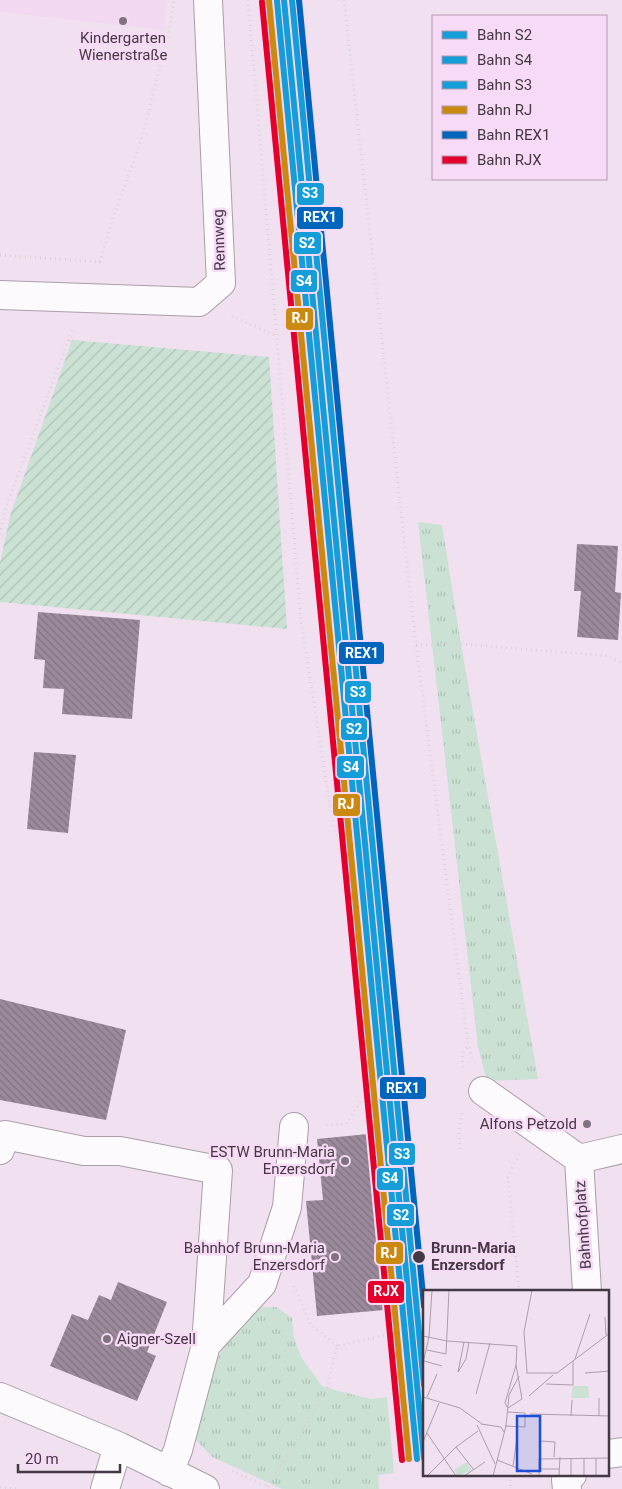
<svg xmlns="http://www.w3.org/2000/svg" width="622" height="1489" font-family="Roboto,sans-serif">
	<defs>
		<pattern id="grass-tufts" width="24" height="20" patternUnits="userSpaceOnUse" patternTransform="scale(1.25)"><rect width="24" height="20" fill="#cae1d4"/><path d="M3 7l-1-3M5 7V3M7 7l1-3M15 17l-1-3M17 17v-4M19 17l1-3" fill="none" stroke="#afc2b7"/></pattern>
		<pattern id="garden-furrows" width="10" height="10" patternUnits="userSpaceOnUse" patternTransform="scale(1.25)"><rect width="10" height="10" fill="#cae1d4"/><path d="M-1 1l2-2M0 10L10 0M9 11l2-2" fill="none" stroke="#afc2b7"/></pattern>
		<pattern id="building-back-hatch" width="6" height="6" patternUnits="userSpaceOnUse" patternTransform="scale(1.25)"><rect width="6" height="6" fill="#9b8a9b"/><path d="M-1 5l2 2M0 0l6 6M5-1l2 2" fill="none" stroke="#807280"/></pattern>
	</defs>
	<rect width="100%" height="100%" fill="#f1e1f0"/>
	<!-- built -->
	<path fill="#f2d8f1" d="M0,0H167L164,30L0,12Z"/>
	<!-- grass -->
	<path fill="url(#grass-tufts)" d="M418,522L442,525L461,644L538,1079L487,1081L478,1047Z
		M276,1307L292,1318L294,1338L301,1357L322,1386L338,1391L371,1399L387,1397L394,1473L378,1475L379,1489H282L212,1457L196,1440L194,1417L220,1354L249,1308Z"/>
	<!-- garden -->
	<path fill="url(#garden-furrows)" d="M72,340L269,357L287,629L0,602V563L10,516Z"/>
	<!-- building -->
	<path fill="url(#building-back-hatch)" d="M577,544L618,546L615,592L621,593L618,640L577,637L581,591H574Z
		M38,612L140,620L132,719L62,714L64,689L43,688L45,660L34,659Z
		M34,752L76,755L68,833L27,829Z
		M0,999L126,1030L106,1120L0,1100Z
		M368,1134L384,1310L317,1316L306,1201L323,1200L317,1139Z
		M118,1282L167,1302L147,1352L156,1356L137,1401L50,1366L72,1314L88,1320L99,1295L111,1300Z"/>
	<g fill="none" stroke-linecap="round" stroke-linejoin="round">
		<!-- minor casing -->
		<g stroke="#aa9ea9" stroke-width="30">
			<path id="minor" d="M0,295L199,302L221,283L208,0
				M483,1091L579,1159
				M0,1150L5,1135L84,1151H120L218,1170L206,1345L178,1450L169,1472
				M579,1159L587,1292
				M579,1159L622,1149
				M206,1345L262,1284L287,1207L294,1127
				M0,1397L118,1446L205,1489
				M608,1454L622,1452
				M105,1489L118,1446
				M567,1489L566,1480L572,1475"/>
		</g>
		<!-- path -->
		<path stroke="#d8d3d7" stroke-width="3" stroke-dasharray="1 4" stroke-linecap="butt" d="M248,0L301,620L333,826L350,861L372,1084L346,1124L324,1125
			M344,0L416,645L468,1045L473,1061
			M0,255L100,262L98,266
			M100,262L114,215L140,144L169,33L174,0
			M232,316L276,336
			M0,534L6,507L73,328
			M416,645L461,644L609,656L622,663
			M463,1067L462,1054L468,1045
			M460,1149L459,1130L462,1113
			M294,1286L311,1325L337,1346
			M519,1292L508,1177L519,1154
			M232,1471L274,1489
			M510,1475L511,1489
			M267,1486L297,1441L327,1388L337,1346L386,1335
			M0,1487L17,1489"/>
		<!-- minor -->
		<use href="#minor" stroke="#fdfafd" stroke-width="28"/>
		<!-- rail-1 casing -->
		<g stroke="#f7dbf6" stroke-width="10">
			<path id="rail-1" d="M284,0L424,1458"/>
		</g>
		<!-- rail-2 casing -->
		<g stroke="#f7dbf6" stroke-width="10">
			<path id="rail-2" d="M277,1L417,1459"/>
		</g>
		<!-- rail-3 casing -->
		<g stroke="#f7dbf6" stroke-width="10">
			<path id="rail-3" d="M292,0L424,1385"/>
		</g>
		<!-- rail-4 casing -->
		<g stroke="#f7dbf6" stroke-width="10">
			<path id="rail-4" d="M269,1L409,1459"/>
		</g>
		<!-- rail-5 casing -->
		<g stroke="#f7dbf6" stroke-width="10">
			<path id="rail-5" d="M299,0L424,1306"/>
		</g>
		<!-- rail-6 casing -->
		<g stroke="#f7dbf6" stroke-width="10">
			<path id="rail-6" d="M262,2L402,1460"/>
		</g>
		<!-- rail-1 -->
		<use href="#rail-1" stroke="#159dd9" stroke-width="6"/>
		<!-- rail-2 -->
		<use href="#rail-2" stroke="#159dd9" stroke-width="6"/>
		<!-- rail-3 -->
		<use href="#rail-3" stroke="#159dd9" stroke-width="6"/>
		<!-- rail-4 -->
		<use href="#rail-4" stroke="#ca8a11" stroke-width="6"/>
		<!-- rail-5 -->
		<use href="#rail-5" stroke="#0065bd" stroke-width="6"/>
		<!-- rail-6 -->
		<use href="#rail-6" stroke="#e4002b" stroke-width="6"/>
	</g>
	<!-- markers -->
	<g fill="#807380" stroke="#f7dbf6" stroke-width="2">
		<circle cx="123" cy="21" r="5"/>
		<circle cx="587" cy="1124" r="5"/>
		<circle cx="345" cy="1161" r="5"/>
		<circle cx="335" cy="1257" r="5"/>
		<circle cx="107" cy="1339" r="5"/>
	</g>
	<circle fill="#433843" stroke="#f7dbf6" stroke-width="2" cx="419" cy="1257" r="7"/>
	<g text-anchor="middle" stroke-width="5" stroke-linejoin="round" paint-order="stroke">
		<!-- poi labels -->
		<g font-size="15" fill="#433843" stroke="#f7dbf6" text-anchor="end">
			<text x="123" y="43" text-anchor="middle">Kindergarten<tspan x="123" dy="17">Wienerstraße</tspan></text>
			<text x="577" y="1129">Alfons Petzold</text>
			<text x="335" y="1157">ESTW Brunn-Maria<tspan x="335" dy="17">Enzersdorf</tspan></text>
			<text x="325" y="1253">Bahnhof Brunn-Maria<tspan x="325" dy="17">Enzersdorf</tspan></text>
			<text x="117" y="1344" text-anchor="start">Aigner-Szell</text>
		</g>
		<!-- street labels -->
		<g font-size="15" fill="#433843" stroke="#f7dbf6">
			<text transform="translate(219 240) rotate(-92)" y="5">Rennweg</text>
			<text transform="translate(583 1225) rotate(-94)" y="5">Bahnhofplatz</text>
		</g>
		<!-- stop labels -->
		<g font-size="15" font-weight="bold" fill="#433843" stroke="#f7dbf6" text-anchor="start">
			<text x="431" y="1253">Brunn-Maria<tspan x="431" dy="17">Enzersdorf</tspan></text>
		</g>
	</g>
	<!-- overview -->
	<g transform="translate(423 1290)">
		<rect width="186" height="186" fill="#f1e1f0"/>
		<path d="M150,96H165L166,108H148ZM44,172L49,180L35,186L31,180Z" fill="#cae1d4"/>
		<path fill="none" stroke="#ab9dab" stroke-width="1" d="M182,27L183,45M0,46L24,51L94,56L93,75L82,113L84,117M41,52L35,82L43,69L46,52M4,60L23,64L26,0M152,69L167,24M1,71L19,76M0,73L6,47L9,0M104,82L101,42L109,0M103,83H134L187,43M162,83L187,81M123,94L150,95V71M53,104L67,53M106,106L130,85M0,107L37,118L59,134M4,107L14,84M85,118L99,109L93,75M107,124L187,126M148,126L149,110M176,126V108M58,134L78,137L81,142M54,135L72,174M82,136L102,137V123L85,122M4,143L33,186M118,151L132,152L131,167M0,152L16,113M33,157L51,180M148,168V186M161,168V186M74,170L109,184M90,176L94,148M116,179H136M4,186L33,157L55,141M41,186L62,172M70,186L83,136L86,105L96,86M116,186V169L187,168M136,186L137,167M173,186V168"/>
		<path fill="#1d4ed8" fill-opacity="0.15" stroke="#1d4ed8" stroke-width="2.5" d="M94,126H117V181H94Z"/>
		<rect width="186" height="186" fill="none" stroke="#433843" stroke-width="2.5"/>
	</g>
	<g stroke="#f7dbf6" stroke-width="2">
		<rect x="296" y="182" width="29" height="24" rx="5" fill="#159dd9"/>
		<rect x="296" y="206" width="48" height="24" rx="5" fill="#0065bd"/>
		<rect x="293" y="231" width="29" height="24" rx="5" fill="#159dd9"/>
		<rect x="290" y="269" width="28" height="24" rx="5" fill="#159dd9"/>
		<rect x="285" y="307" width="29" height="24" rx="5" fill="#ca8a11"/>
		<rect x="338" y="641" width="47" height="24" rx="5" fill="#0065bd"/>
		<rect x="344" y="680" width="28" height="24" rx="5" fill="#159dd9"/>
		<rect x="340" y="717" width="28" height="24" rx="5" fill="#159dd9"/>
		<rect x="336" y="755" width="29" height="24" rx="5" fill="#159dd9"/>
		<rect x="332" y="793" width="29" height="24" rx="5" fill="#ca8a11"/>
		<rect x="379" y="1076" width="48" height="24" rx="5" fill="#0065bd"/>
		<rect x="388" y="1142" width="28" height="24" rx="5" fill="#159dd9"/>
		<rect x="376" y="1167" width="28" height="24" rx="5" fill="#159dd9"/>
		<rect x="386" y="1203" width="29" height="24" rx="5" fill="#159dd9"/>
		<rect x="375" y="1241" width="29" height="24" rx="5" fill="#ca8a11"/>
		<rect x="367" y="1280" width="38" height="24" rx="5" fill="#e4002b"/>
	</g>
	<g font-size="14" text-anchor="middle" font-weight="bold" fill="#fff">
		<text x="310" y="198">S3</text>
		<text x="320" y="222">REX1</text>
		<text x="307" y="248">S2</text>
		<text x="304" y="286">S4</text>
		<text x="300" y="323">RJ</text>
		<text x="362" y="658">REX1</text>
		<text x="358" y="697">S3</text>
		<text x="354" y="734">S2</text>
		<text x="351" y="772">S4</text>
		<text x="346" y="809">RJ</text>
		<text x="403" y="1093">REX1</text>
		<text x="402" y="1159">S3</text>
		<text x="390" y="1183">S4</text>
		<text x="401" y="1220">S2</text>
		<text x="389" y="1258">RJ</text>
		<text x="386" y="1296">RJX</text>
	</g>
	<!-- legend -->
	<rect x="432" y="15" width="175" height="165" fill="#f7dbf6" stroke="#af9aae"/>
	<rect x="442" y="31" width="25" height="8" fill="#159dd9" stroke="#af9aae"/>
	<text x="477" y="40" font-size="15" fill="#433843">Bahn S2</text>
	<rect x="442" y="56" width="25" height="8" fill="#159dd9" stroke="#af9aae"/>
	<text x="477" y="65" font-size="15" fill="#433843">Bahn S4</text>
	<rect x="442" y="81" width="25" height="8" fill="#159dd9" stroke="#af9aae"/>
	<text x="477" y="90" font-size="15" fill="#433843">Bahn S3</text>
	<rect x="442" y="106" width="25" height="8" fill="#ca8a11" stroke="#af9aae"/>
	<text x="477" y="115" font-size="15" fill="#433843">Bahn RJ</text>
	<rect x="442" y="131" width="25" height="8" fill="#0065bd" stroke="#af9aae"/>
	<text x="477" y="140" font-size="15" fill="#433843">Bahn REX1</text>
	<rect x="442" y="156" width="25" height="8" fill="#e4002b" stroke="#af9aae"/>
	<text x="477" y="165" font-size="15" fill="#433843">Bahn RJX</text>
	<!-- scale -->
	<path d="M18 1464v8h102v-8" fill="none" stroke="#433843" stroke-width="2.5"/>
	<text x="25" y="1464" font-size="15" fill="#433843" stroke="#f7dbf6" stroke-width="4" paint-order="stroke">20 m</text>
</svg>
